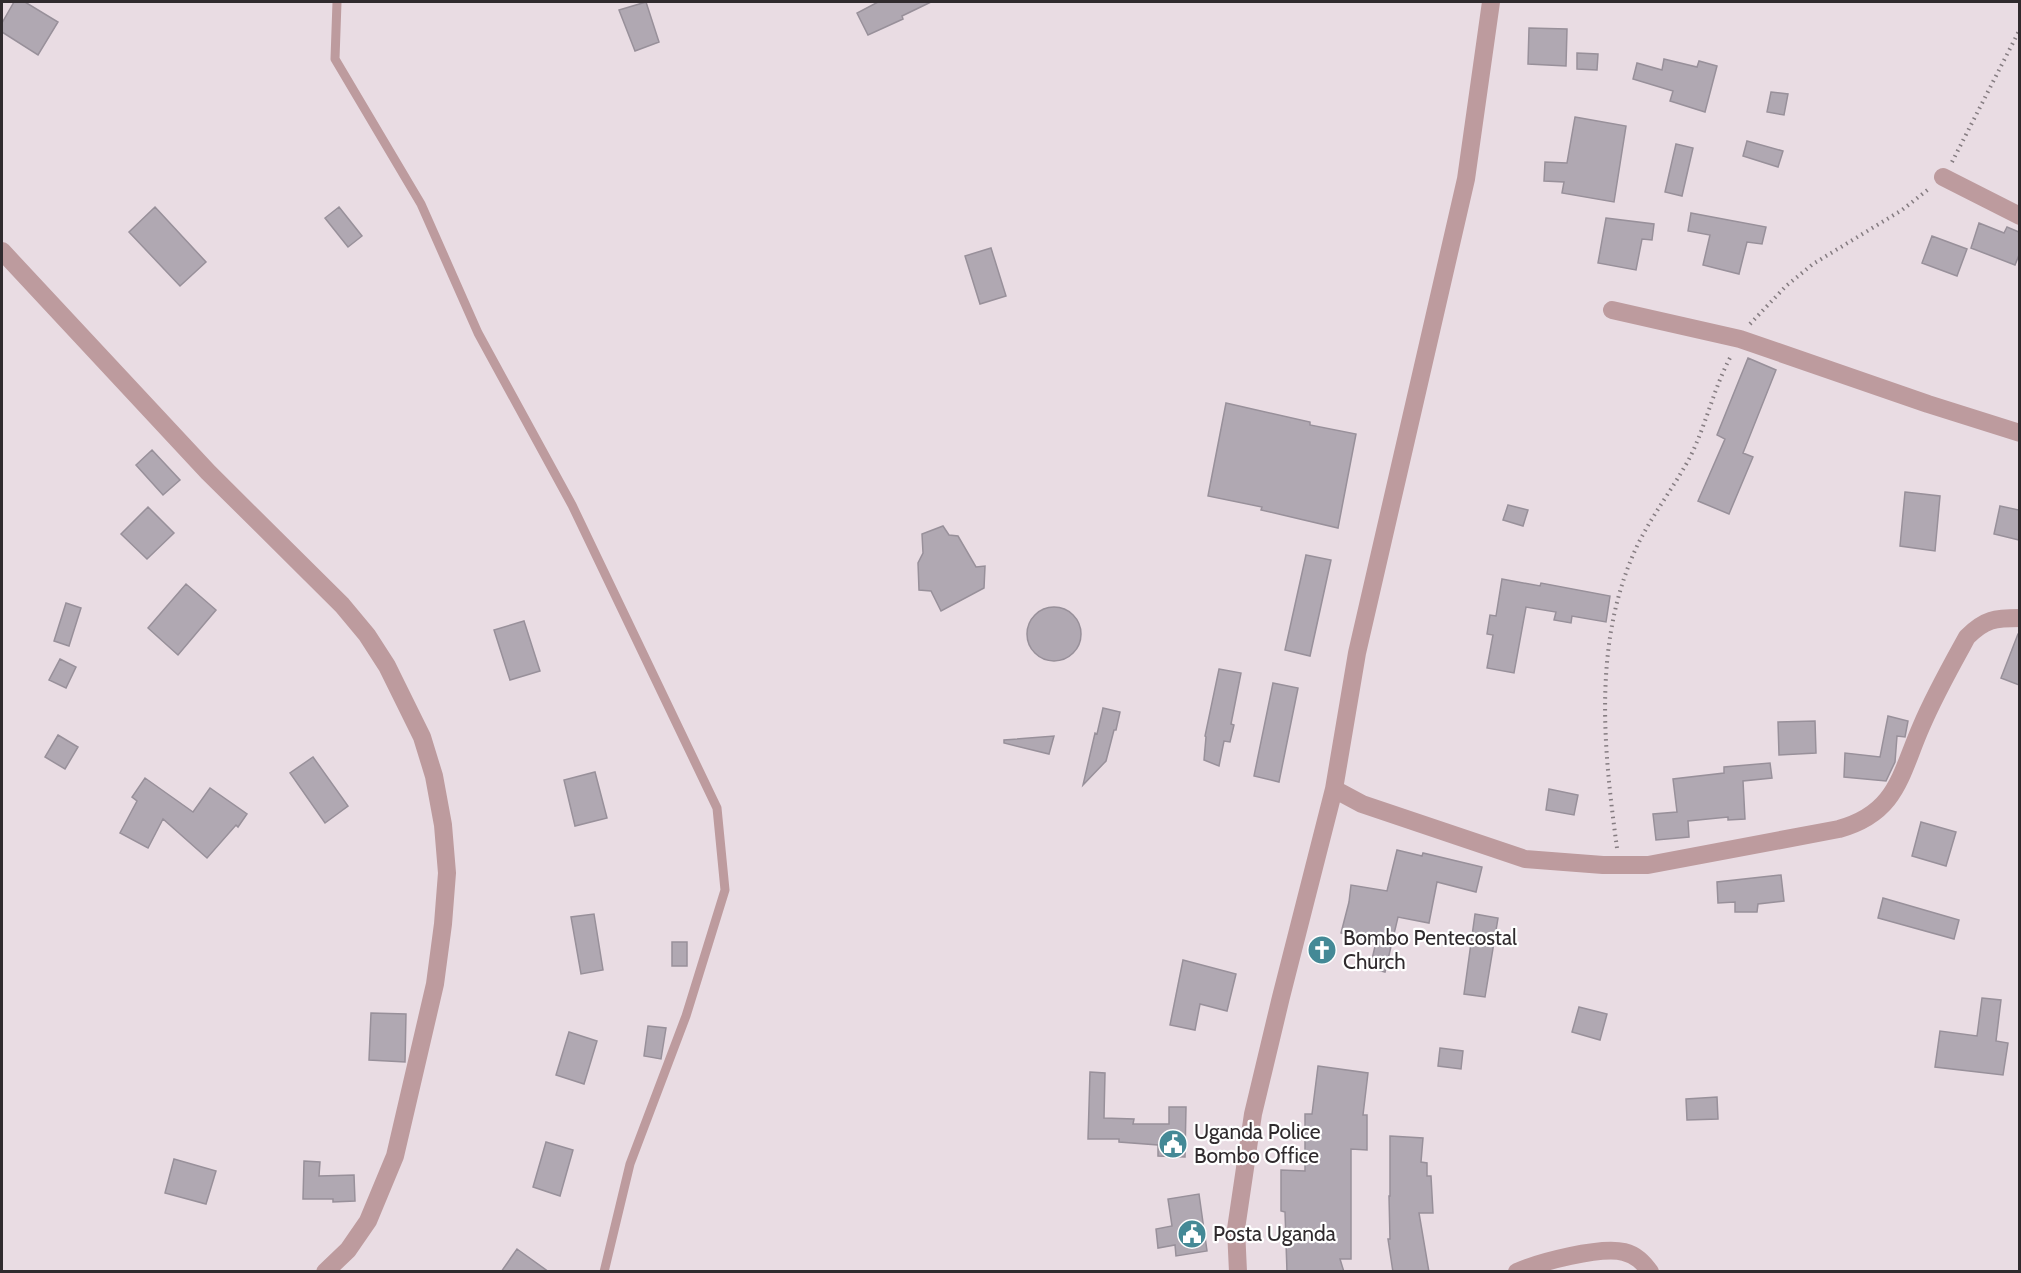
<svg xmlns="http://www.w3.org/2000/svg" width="2021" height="1273" font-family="Cabin,sans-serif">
	<rect width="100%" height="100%" fill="#e9dce3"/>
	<!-- building -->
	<path fill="#b0a8b2" stroke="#98909a" stroke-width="1.5" d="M14,2H25L58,22L38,55L2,32V23Z
		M646,2L659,42L635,51L619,10Z
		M878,2H931L902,16L903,19L868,35L857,13Z
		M1529,28L1567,29L1566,66L1528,64Z
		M1577,53L1598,54L1597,70L1577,69Z
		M1664,59L1697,67L1699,61L1717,66L1705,112L1670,101L1673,91L1633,79L1637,63L1662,70Z
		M1771,92L1788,94L1784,115L1767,112Z
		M1575,117L1626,126L1614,202L1562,193L1564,182L1544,181L1545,162L1567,163Z
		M1747,141L1783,151L1778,167L1743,156Z
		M1676,144L1693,148L1682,196L1665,192Z
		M155,207L206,262L180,286L129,232Z
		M339,207L362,236L348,247L325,218Z
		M1691,213L1766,227L1762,244L1747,242L1739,274L1703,265L1710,235L1688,231Z
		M1606,218L1654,224L1652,240L1642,239L1636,270L1598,263Z
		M1979,223L2004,233L2007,227L2019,232V255L2015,265L1971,248Z
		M1932,236L1967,249L1957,276L1922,263Z
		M991,248L1006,296L980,304L965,256Z
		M1748,358L1776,370L1743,453L1753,457L1729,514L1698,501L1725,439L1717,435Z
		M1226,403L1310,422V425L1356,434L1338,528L1261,510L1262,507L1208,496Z
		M152,450L180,480L163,495L136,465Z
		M1905,492L1940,496L1935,551L1900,546Z
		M1508,505L1528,510L1523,526L1503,520Z
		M2000,506L2019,510V540L1994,534Z
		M148,507L174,533L147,559L121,534Z
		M943,526L949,535L958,536L976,567L985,566L984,588L941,611L931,591L919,590L918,563L923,553L922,534Z
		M1306,555L1331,560L1310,656L1285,650Z
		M1502,579L1540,586L1541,583L1610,596L1606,622L1572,616L1571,623L1554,620L1556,612L1526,607L1514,673L1487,668L1493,635L1487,634L1490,615L1496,616Z
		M186,584L216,610L178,655L148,628Z
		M66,603L81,608L69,646L54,641Z
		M1027 634a27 27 0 1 1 54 0a27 27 0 1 1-54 0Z
		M524,621L540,671L510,680L494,630Z
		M2018,634H2019V685L2001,678Z
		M60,659L76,667L66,688L49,680Z
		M1219,669L1241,673L1231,724L1234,725L1230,742L1224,741L1219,766L1204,760L1206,737L1205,736Z
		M1273,683L1298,688L1279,782L1254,776Z
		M1103,708L1120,712L1116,730H1114L1106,761L1083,785L1095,733L1097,734Z
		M1888,716L1908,721L1905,737L1897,736L1895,762L1886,781L1844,777L1845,753L1880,757Z
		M1815,721L1816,753L1779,755L1778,722Z
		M58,735L78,747L65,769L45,757Z
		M1054,736L1049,754L1004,743V740Z
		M313,757L348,806L325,823L290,773Z
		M1770,763L1772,778L1743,781L1745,819L1728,820V817L1688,821L1689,837L1656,840L1653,814L1677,812L1673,779L1724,773V767Z
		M595,772L607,818L575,826L564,780Z
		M145,778L193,812L210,788L247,814L238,827L236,825L207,858L163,819L148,848L120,833L137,801L132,797Z
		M1549,789L1578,795L1574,815L1546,810Z
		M1921,822L1956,832L1946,866L1912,856Z
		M1397,850L1422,856L1423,853L1482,867L1476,892L1437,882L1429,923L1398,917L1385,972L1370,968L1376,942L1341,933L1349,902L1351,885L1387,891Z
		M1781,875L1784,901L1758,904L1757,912H1735V902L1718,903L1717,882Z
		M1883,898L1959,920L1954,939L1878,918Z
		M594,914L603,970L581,974L571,917Z
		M1475,914L1498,918L1485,997L1464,994Z
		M672,942H687V966H672Z
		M1183,960L1236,974L1227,1011L1200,1004L1195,1030L1170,1025Z
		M1982,998L2001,1000L1996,1041L2008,1043L2003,1075L1935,1067L1940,1031L1977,1036Z
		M1579,1007L1607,1014L1600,1040L1572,1032Z
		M371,1013L406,1014L405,1062L369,1060Z
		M648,1026L666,1028L661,1059L644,1056Z
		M569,1032L597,1041L584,1084L556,1075Z
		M1440,1048L1463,1051L1461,1069L1438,1066Z
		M1318,1066L1368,1073L1363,1115H1367V1150L1351,1149V1259H1340L1344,1272H1287L1285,1212L1281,1211V1170L1305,1171V1114H1312Z
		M1090,1072L1105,1073L1104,1118L1134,1119L1133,1124H1169V1107H1186L1185,1157L1158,1156V1145L1119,1142V1139H1088Z
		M1717,1097L1718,1119L1687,1120L1686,1099Z
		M1390,1136L1423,1138L1421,1162L1427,1163V1176H1431L1433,1213H1419L1429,1272H1393L1388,1239H1390L1389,1196H1390Z
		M546,1142L573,1150L560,1196L533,1187Z
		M174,1159L216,1171L206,1204L165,1193Z
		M304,1161L320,1162L319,1176L354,1175L355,1201L333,1202V1199H303Z
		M1199,1194L1207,1251L1176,1256L1175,1245L1158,1248L1156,1229L1172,1226L1168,1199Z
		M517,1249L549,1272H501Z"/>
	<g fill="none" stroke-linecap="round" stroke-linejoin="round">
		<!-- path -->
		<path stroke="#857c81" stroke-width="4" stroke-dasharray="1.5 4.5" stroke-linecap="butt" d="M1952,162L2020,29
			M1750,324L1786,286L1813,264L1902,210L1930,188
			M1617,848C1604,752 1593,648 1633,555C1647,522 1670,493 1688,461C1706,427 1713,389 1731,356"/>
		<!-- lane -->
		<path stroke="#bd9b9e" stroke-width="9" d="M337,2L335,59L421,204L478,333L572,505L717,808L725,890L686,1016L630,1164L604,1272"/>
		<!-- street -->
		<path stroke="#bd9b9e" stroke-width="18" d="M1943,177L2020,216
			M2,251L208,472L342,605L367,635L387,666L422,737L434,776L443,825L447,873L443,924L435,984L395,1156L368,1221L348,1250L325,1272
			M1612,310L1740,339L1928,404L2020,433
			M1334,789L1362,804L1525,859L1603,865H1648L1839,829C1897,813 1900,775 1921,727C1934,696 1951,666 1967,637C1985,619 1995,618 2020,618
			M1238,1272L1236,1229L1253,1114L1281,997L1334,789L1357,653L1466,179L1491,2
			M1517,1272C1539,1262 1601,1246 1624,1252C1636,1255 1643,1262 1650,1272"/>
	</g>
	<!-- icons -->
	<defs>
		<g id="church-disc" transform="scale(1.5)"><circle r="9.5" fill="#448996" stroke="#fff"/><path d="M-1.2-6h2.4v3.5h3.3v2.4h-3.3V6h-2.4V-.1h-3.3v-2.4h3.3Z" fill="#fff"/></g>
		<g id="civic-disc" transform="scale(1.5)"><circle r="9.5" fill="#448996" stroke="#fff"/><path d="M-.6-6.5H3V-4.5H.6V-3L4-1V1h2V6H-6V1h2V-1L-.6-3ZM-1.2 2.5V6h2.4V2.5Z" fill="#fff"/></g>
	</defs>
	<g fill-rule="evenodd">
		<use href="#church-disc" x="1322" y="950"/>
		<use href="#civic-disc" x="1173" y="1144"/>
		<use href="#civic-disc" x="1192" y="1234"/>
	</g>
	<g text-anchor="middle" stroke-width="4.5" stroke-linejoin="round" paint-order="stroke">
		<!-- poi labels -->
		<g font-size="21" fill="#302b2e" stroke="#fff" text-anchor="start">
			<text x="1343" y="945">Bombo Pentecostal<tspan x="1343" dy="24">Church</tspan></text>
			<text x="1194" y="1139">Uganda Police<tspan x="1194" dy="24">Bombo Office</tspan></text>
			<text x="1213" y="1241">Posta Uganda</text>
		</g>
	</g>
	<!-- border -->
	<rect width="2021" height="1273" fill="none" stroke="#302b2e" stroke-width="6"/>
</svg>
